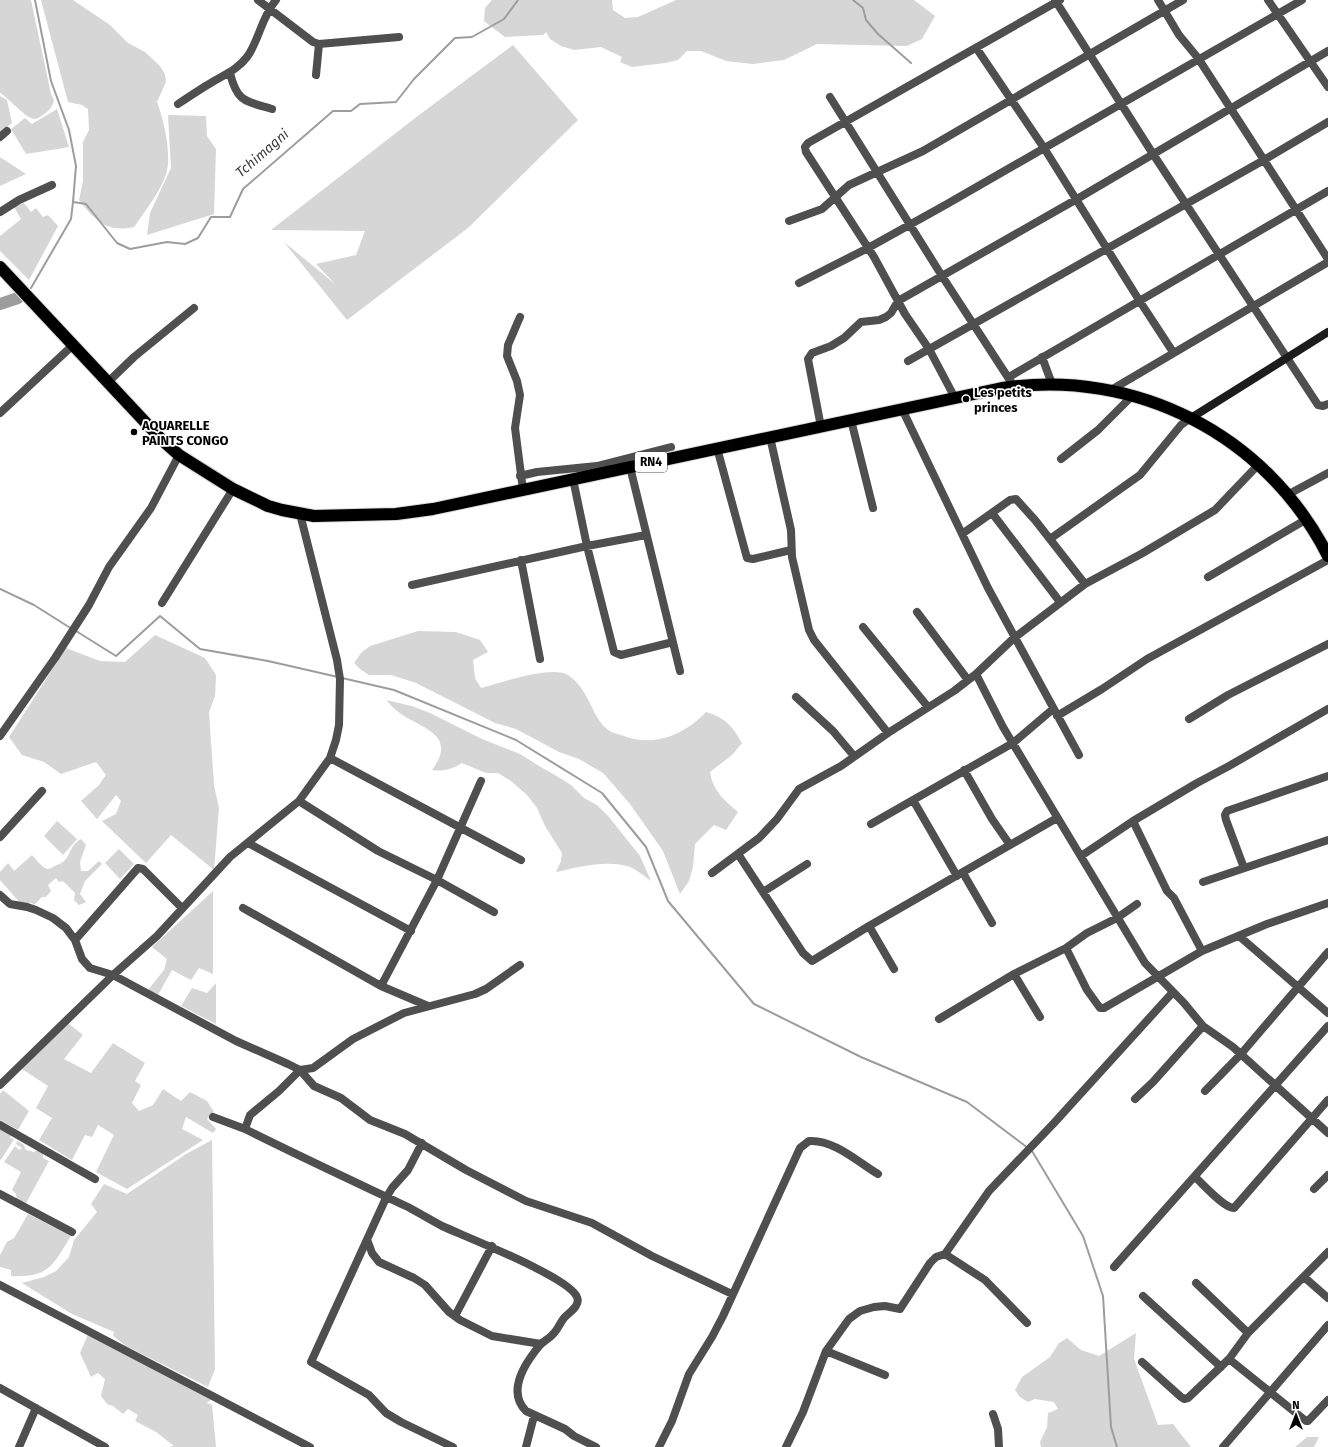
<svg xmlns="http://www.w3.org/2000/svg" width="1328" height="1447" font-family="'Fira Sans',sans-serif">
	<rect width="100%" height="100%" fill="#fff"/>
	<!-- green -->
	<path fill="#d6d6d6" d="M0,0H31L51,94L54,100C52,108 49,111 43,115C41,116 37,119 35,119C27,120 9,98 0,93Z
		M41,0H73L110,25L128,43L145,52L160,66L165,74L166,82L157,102C164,120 173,159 165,177C159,193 144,213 134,227C106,233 95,220 79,200L83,181V142L89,130L88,109L82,105L68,102Z
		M492,0H612L613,10L625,18L638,17L676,0H914L935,16L922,39L907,46L817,44L784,60L753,64L726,61L701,51H687L678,60L665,63L632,67L620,62L622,57L601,47L574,50L561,46L550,39L546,32L543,35L505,37L484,21L485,8Z
		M513,45L578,120L468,228L347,320L284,242L335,284L316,264L356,255L365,231L271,230L419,115Z
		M0,96L7,100L12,123L0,133Z
		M57,109L69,147L26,154L11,129L25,118L32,124Z
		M168,115L206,116L207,136L216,149L214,214L147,235L150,213L171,168Z
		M0,157L26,174L0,186Z
		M24,203L31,212L36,208L43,217L48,215L58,226L29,280L0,251V236L21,219L14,207Z
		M418,631L456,632L480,640L488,652L473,660L475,678L481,688C501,683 551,665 568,675C590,690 591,716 607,729C610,732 617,734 621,735C652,748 683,736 706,712C726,718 732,726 742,743L732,755L710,772C713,791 724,800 738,812L726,830L714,825L695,844L693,867L689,881L680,894L663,851L630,804L603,773L579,759L559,752L516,729L495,723L416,683L391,675H369L360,669L354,663L361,653L370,646Z
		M155,635L205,658L216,675L215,696L209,712L214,785L219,808L214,870L171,835L146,863L102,821L116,814L121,801L116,795L97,819L81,801L99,785L106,775L96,762L61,774L44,762L22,755L9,737L66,648L100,661L125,662Z
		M386,700L412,706L430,713L482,739L520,754L539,766L555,775L571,785L584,798L597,805L609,817L640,856L651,881C644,876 635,868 627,866C605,860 578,867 556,872L561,861L562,853L545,826L537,808L527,795L511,781L498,773H486L462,763C452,769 444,772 432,770C459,733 420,729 397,711C393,708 390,704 386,700Z
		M57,821L77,839L63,855L44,836Z
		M81,839L86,845L80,862L81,871H88L99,861L102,864L85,881L80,894L86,902L79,905L74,900L75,893L63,881L59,882L56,878L48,885L51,891L46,897H42L34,905L31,902L28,906L21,904L0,880V872L8,863L14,871L32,855C35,858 43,869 48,869C51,869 54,866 57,865C72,860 68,845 81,839Z
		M119,849L134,864L120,879L105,863Z
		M213,891V974L199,968L191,980L172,970L158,995L148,990L164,970L167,959L152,947Z
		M216,983V1024L181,1006L192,988L207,993Z
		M68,1023L83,1035L64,1059L91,1073L113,1043L145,1063L135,1081L141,1085L132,1103L139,1111L153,1105L163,1089L181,1101L190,1092L207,1101L214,1112L207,1119L216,1129L213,1133L186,1117L182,1129L203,1140L127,1189L96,1172L114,1135L98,1125L92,1137L85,1135L72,1160L39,1140L52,1118L36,1108L48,1086L22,1069Z
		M3,1090L29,1111L18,1130L0,1120V1094Z
		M0,1129L12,1134L10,1138L14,1139L1,1160L0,1159Z
		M212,1140L215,1369L208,1387L126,1346L113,1336L114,1332L72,1314L22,1283L44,1277L56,1271L69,1257L74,1240L97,1212L91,1204L104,1184L127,1194L186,1154Z
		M17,1141L23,1144L26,1150L34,1152L38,1150L43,1152V1158L49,1161L25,1205L17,1201L16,1194L12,1190L21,1172L4,1162L15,1146L19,1150L22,1148L16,1144Z
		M28,1214L71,1236C53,1265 49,1278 11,1276V1270L0,1267V1255L7,1242L14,1238Z
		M89,1332L215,1396L207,1403L212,1405L216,1447H169L174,1446L156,1432L135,1421L138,1415L128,1409L123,1414L113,1406L107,1404L101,1396L105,1379L98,1373L91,1377L80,1353Z
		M1136,1333L1134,1359L1158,1425L1173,1424L1191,1447H1041L1040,1442L1047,1427L1048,1413L1058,1409L1054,1402L1035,1399L1028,1402L1020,1397L1015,1390L1022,1377L1050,1357L1059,1343L1067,1338L1081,1350L1099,1356Z
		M1307,1437H1319L1314,1447H1295Z"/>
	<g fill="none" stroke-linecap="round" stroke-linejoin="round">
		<!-- stream -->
		<path stroke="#9d9d9d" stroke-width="2" d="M35,0L51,81L69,130L76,166L73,202
			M853,0L863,8L866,20L878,34L911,63
			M31,288L71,219L73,202L86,204L117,243L130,249L167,242L185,244L198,238L211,217H230L243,189L333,111H351L360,104L396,102L414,79L455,38L472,37L504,19L518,0
			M0,589L34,605L72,629
			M76,631L116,656L160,616L200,649L268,661L338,677
			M342,678L394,690L516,740L602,793L646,847L668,901L754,1004L861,1057L967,1102L1028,1148
			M1032,1151L1083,1236L1103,1296L1111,1427L1117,1447"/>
		<!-- river -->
		<path stroke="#9d9d9d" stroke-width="12" d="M0,304L18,298"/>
		<!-- highway casing -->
		<g stroke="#dbdbdb" stroke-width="14">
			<path id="highway" d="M0,267L161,439L179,455L233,489L268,506L282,510L314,516L396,514L433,509L1002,388C1136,368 1267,435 1328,556"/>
		</g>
		<!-- street -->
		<path stroke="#4f4f4f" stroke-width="8" d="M258,0L313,42L319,44L399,37
			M1055,0L1153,154L1318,405L1323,406L1328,404
			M1158,0L1179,35L1198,58L1328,259
			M1268,0L1328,87
			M977,49L1044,148L1139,300L1173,352
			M230,73C237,102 245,101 272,109
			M316,75L319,44
			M830,97L942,276L1011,382
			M178,104C190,96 202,88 214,81C226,74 238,69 247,57C259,41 261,18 276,0
			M0,137L7,131
			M0,212L19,200L52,185
			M789,221L822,209L849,185L923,151L1183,0
			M799,283L868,248L947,204L1302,0
			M520,317L508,345L507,356L517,381L520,395L515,428L523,490
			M1042,357L1052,384
			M908,361L1264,160L1328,122
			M1009,377L1328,191
			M107,383L134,357L194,308
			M1111,390L1328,262
			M955,398L929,349L905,314L874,257L806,152L805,147L808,143L1060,0
			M902,409L988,588L1079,755
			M0,413L72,346
			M851,420L873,508
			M821,427L808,359L812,353L831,346L844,338L861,322L879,320L886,317L891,313L898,301L1077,199L1328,51
			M770,437L791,530L792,557L809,630L814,640L888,733
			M717,448L747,558L753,559L791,550
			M1061,459L1098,430L1133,395
			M630,467L680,671
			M520,476L537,472L597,466L671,447
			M573,479L587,546L614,652L621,655L673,642
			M1289,494L1328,473
			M992,513L1060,602
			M962,534L1010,500L1016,499L1035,520L1085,584
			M1050,539L1140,475L1181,425L1191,418
			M521,560L540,659
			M1208,577L1307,519
			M412,585L587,546L646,535
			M162,603L233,489
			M917,612L968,680
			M863,627L928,707
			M976,674L1003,727L1145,963L1184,1003L1203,1026L1233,1047L1328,1133
			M796,697L833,731L854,756
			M1057,716L1102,689L1147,659L1328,560
			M1189,719L1228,695L1328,644
			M0,736L55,658L89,605L109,567L151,508L179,455
			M330,758L521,860
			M964,770L992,819L1010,845
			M913,800L957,876
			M299,801L378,851L437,880L494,912
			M1133,821L1167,891L1174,898L1202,951
			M871,824L1013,743L1053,709
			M0,837L42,791
			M248,843L411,931
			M738,854L803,953L812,961L869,926L1057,818
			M1081,856L1133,821L1197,783L1229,766L1328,709
			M1244,868L1226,820L1225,815L1227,811L1328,776
			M712,873L759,838L777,819L799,789L841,766L888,733L954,691L976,674L1014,638L1085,584L1141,554L1215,510L1259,464
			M963,873L992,923
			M1203,882L1328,840
			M763,892L807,864
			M0,895L10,904L27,907L36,910L53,918L66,928L75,940L82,959L90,968L113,975L236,1041L288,1064L300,1070L314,1086L341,1098L370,1120L405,1134L466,1170L526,1201L592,1223L652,1256L732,1294
			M243,908L381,986L428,1006
			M869,926L894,969
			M1239,936L1328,1013
			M75,940L138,868L143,869L182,908
			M1066,948L1087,990L1100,1008H1104L1202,951L1267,924L1328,903
			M1014,974L1040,1017
			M381,986L437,880L481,781
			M939,1019L1014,974L1066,948L1087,933L1117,918L1137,904
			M0,1085L113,975L157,936L230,857L299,801L330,758L336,740L339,725L340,679L337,660L300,514
			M1205,1091L1241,1054L1328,952
			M1135,1099L1153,1082L1203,1026
			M213,1117L245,1129C299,1156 353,1181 408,1207C419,1213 431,1220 442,1226C466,1237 569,1277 577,1297C581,1306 568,1313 564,1318C560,1323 558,1329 554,1333C550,1338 544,1341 540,1345C525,1363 506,1391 526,1411L565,1429L574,1436L596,1447
			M0,1125L95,1179
			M245,1129L250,1115L279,1091L300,1070L313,1068L353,1039L404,1013L475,994L486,989L520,965
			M422,1143L408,1170L392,1188L386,1198L311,1362L369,1395L386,1413L401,1422L453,1447
			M1195,1177C1203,1184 1224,1208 1234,1208L1328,1100
			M1314,1189L1328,1175
			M0,1194L72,1232
			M368,1242L372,1253L379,1262L414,1278L425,1285L449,1312L460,1320L492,1336L541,1344
			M945,1254L985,1280L1027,1323
			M1114,1267L1328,1026
			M1304,1277L1328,1298
			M1196,1283L1248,1333
			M0,1285L310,1447
			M1143,1296L1221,1367
			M455,1316L492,1246
			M826,1351L885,1375
			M1229,1359L1306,1421H1308L1328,1400
			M1142,1362L1181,1397L1184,1399L1188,1398L1229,1359L1248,1333L1328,1252
			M0,1388L105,1447
			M993,1414L998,1429L999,1447
			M19,1447L36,1408
			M526,1447L534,1416
			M659,1447L672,1421L689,1374L712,1337L723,1316L800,1148L809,1141C833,1139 858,1162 878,1174
			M786,1447L803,1412L826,1351L849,1319L860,1311L874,1307L885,1306L900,1309L930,1263L936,1257L945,1254L989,1191L1054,1123L1173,992
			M1223,1447L1328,1325"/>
		<!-- secondary -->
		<path stroke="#1c1c1c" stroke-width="8" d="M1191,418L1328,332"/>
		<!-- highway -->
		<use href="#highway" stroke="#000" stroke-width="12"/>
	</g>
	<!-- markers -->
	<g fill="#000" stroke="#fff" stroke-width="1.5">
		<circle cx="966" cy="399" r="4"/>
		<circle cx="134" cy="432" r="4"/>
	</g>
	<g text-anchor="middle" stroke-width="3.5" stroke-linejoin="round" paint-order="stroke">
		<!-- shield labels -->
		<rect fill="#fff" stroke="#4c4c4c" stroke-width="1" x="635" y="452" width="32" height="20" rx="3"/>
		<g font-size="12" font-weight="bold" fill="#000">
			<text x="651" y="466">RN4</text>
		</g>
		<!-- poi labels -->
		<g font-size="13" font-weight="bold" fill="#000" stroke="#fff" text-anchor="start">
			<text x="974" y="397">Les petits<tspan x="974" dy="15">princes</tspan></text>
			<text x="142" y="430">AQUARELLE<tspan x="142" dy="15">PAINTS CONGO</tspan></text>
		</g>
		<!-- water labels -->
		<g font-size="14" font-style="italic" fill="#3e3e3e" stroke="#fff">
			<text transform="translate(262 153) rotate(-41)" y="5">Tchimagni</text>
		</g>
	</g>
	<!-- north arrow -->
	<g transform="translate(1296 1415)" stroke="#ffffff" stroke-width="3" paint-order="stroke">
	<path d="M0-3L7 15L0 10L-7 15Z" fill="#000000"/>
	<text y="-6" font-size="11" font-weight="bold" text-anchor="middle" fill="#000000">N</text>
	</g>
</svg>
